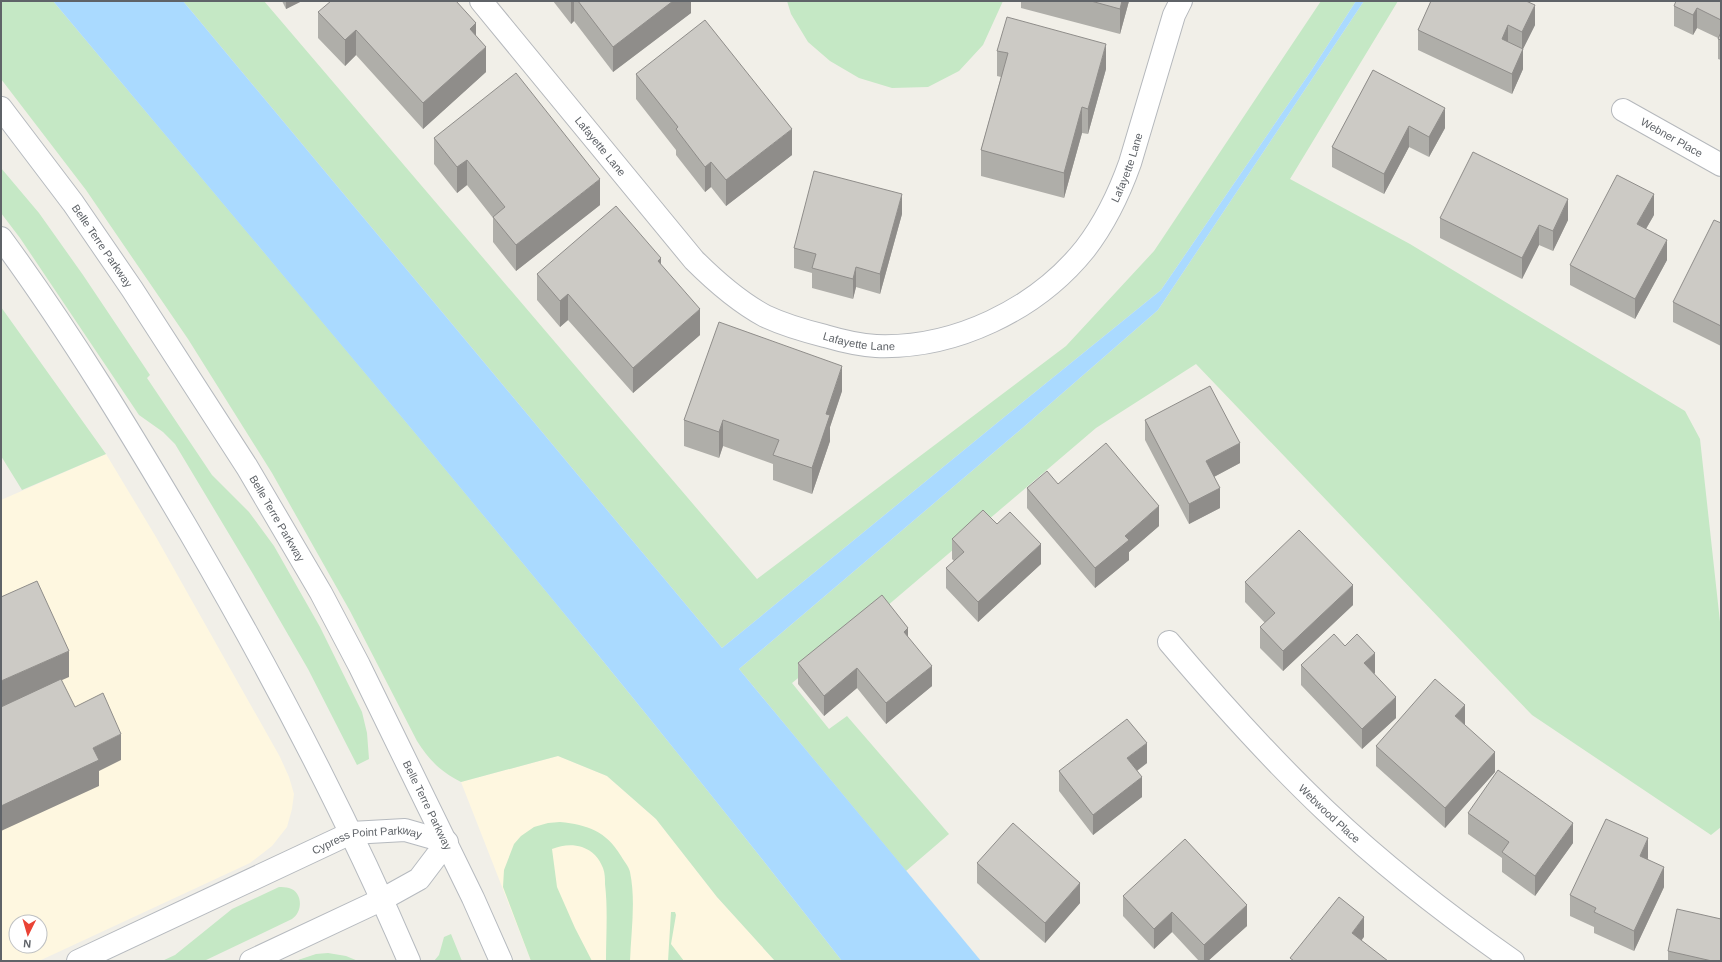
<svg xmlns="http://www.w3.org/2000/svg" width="1722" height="962" font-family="Helvetica,sans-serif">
	<rect width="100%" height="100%" fill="#f1efe8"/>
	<!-- commercial -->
	<path fill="#fef7e0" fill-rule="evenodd" d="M106,454L156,537L280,757L289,777L294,794L292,809L287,827L272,846L250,863L39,961H1V500ZM16,922H40V946H16Z
		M558,756L607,776L656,819L717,897L775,961H531L461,782Z"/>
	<!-- green -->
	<path fill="#c5e8c5" d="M1,1H53C319,318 588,634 842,961H775L717,897L656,819L607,776L558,756L461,782C441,772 429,760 417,741L350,611L272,473L188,339L86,190L1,79Z
		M183,1H264L757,579L1066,346L1154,251L1321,1H1356L1311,71L1161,290L1008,414L722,648Z
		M787,1H1003L983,45L959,71L928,87L892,88L859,78L830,61L808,42L791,14Z
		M1364,1H1398L1290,179L1410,244L1685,411L1700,439L1721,631V827L1711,835L1532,715L1196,364L1096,428L880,612L792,683L829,729L847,716L949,834L906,871L739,669L1019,431L1158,310Z
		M1,168L39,213L83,275L150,375L147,378L212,475L249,512L274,546L320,627L362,712L367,733L369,759L357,765L308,669L253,574L175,444L163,432L139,415L20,238L1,213Z
		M1,307L106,454L22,490L1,456Z
		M560,822C588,825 606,831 621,856C624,861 629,867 630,872C636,901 631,932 630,961H606C606,935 608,910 605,884C605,879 605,873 603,868C599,858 593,851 582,847C572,844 562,845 552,849L557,887L575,928L592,961H531L503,887L504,870L514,844L521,836L534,827L548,823Z
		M279,887C282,887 286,887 289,888C303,892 303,912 292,919L204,961H162L175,955L232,909Z
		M671,912H675L676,915L671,944L684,961H668Z
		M451,934L462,961H434L439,955L444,937Z
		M328,953L346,956L358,961H295L316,954Z"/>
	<!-- water -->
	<path fill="#aadaff" d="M53,1H183L722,648L1008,414L1161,290L1311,71L1356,1H1364L1158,310L1019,431L739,669L981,961H842C588,634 319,319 53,1Z"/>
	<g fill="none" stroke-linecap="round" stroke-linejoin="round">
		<!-- street casing -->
		<g stroke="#b5b8bc" stroke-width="24">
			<g id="street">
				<path id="s1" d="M481,1L694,260C715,281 739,302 765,316C784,325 805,331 825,336C842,341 859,345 876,346C954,349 1036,310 1085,249C1105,223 1119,194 1130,163L1174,15L1181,1"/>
				<path id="s2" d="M1623,110L1721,165"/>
				<path id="s3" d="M1169,642C1219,701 1270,758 1326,811C1384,866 1447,915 1513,961"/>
			</g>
		</g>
		<!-- secondary casing -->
		<g stroke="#b6babf" stroke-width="24">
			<g id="secondary">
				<path id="s4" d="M1,108L73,203L132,289L247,467L321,593L359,665L473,898L501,961"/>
				<path d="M1,238C70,332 131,433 190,533C271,672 346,814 409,961"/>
				<path id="s5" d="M78,961L351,833L405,830L447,842L419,879L383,899L251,961"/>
			</g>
		</g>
		<!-- street -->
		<use href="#street" stroke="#fff" stroke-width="22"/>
		<!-- secondary -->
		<use href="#secondary" stroke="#fff" stroke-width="22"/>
	</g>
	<!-- wall -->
	<path fill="#afaea9" d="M282,1H302L286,9Z
		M553,1H691V13L613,72L574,21L571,24Z
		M1021,1H1129L1120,34L1021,8Z
		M1431,1L1535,25L1523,49V69L1512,94L1418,50V30Z
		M1721,1V60L1718,59V38L1697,28L1693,35L1674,26V6Z
		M318,12L476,36L486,72L423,129L356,55L345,66L318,38Z
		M997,51L1106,69L1088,134L1082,133L1064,198L981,176V150L1001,77L997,76Z
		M1373,70L1445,128L1429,157L1409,147L1384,194L1332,167V147Z
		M636,74L792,155L726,206L711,187L705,192L676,155V150L636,99Z
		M434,138L600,205L516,271L493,242V218L467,185L457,193L434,164Z
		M902,214L880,294L856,287L853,299L812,288V273L794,268V248Z
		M1654,215L1646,229L1667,260L1635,319L1570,285V265Z
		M1440,218L1568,220L1553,251L1539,245L1522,279L1440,238Z
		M1721,223V346L1673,322V302Z
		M661,265L700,335L633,393L568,320L560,327L537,300V274Z
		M842,391L830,427V441L812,494L773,480V464L723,446L719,458L684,446V420Z
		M1145,420L1240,463L1214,477L1220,508L1189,524L1145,440Z
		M1058,484L1159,526L1129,552V560L1095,588L1027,508V488Z
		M997,524L1041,564L978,622L946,588V568L954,561L952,559V539Z
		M1245,582L1353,605L1283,671L1260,648V627L1265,623L1245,602Z
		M908,638L932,686L886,724L857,688L824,716L798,684V663Z
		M1345,646L1375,673L1374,674L1396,718L1362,749L1301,685V665Z
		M1465,725L1495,772L1445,828L1376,766V746Z
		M1147,763L1137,771L1142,797L1093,835L1059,791V771Z
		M1468,813L1573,843L1535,896L1502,872V858L1468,834Z
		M1648,858V859L1664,887L1634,951L1594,933V927L1570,916V895Z
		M977,863L1080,903L1045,943L977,883Z
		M1123,896L1247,926L1208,961H1199L1172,932L1154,949L1123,916Z
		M1668,951L1721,961H1668Z"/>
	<!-- shaded-wall -->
	<path fill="#8f8d8a" d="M286,1H302L286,9Z
		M571,1H574V21L571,24Z
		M673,1H691V13L613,72V47Z
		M1122,1H1129L1120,34V9Z
		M1535,5V25L1523,49V69L1512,94V74L1522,51V32Z
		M1697,8V28L1693,35V15Z
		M476,23V49L470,29Z
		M1508,25V45L1502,39Z
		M356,30V55L345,66V40Z
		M1106,44V69L1088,134V109Z
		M486,47V72L423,129V103Z
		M1082,107V133L1064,198V173Z
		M1445,108V128L1429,157V137Z
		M1409,126V147L1384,194V174Z
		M792,129V155L726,206V180Z
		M467,160V185L457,193V167Z
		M711,162V187L705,192V167Z
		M600,179V205L516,271V245Z
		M902,194V214L880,294V274Z
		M1654,194V215L1637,244V224Z
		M1568,199V220L1553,251V231Z
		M1539,225V245L1522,279V258Z
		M1667,240V260L1635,319V299Z
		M661,258V284L658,261Z
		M856,267V287L853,299V279Z
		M568,294V320L560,327V301Z
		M700,309V335L633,393V368Z
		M842,366V391L830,427V441L812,494V468L826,414Z
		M723,420V446L719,458V432Z
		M1240,443V463L1206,481V461Z
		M1220,488V508L1189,524V504Z
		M1159,506V526L1129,552V560L1095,588V568L1125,536Z
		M1041,544V564L978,622V602Z
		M1353,585V605L1283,671V651Z
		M908,628V649L904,632Z
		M69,651V677L1,707V681Z
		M1375,653V673L1364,683V663Z
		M932,666V686L886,724V703Z
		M857,668V688L824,716V696Z
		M1396,697V718L1362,749V729Z
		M1465,705V725L1455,716Z
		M121,734V760L99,771V786L1,831V806L93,748Z
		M1147,743V763L1127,778V758Z
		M1495,752V772L1445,828V808Z
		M1142,777V797L1093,835V815Z
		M1573,823V843L1535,896V876Z
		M1648,838V858L1640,876V856Z
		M1664,867V887L1634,951V931Z
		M1080,883V903L1045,943V923Z
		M1247,905V926L1208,961H1204V945Z
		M1172,912V932L1154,949V929Z
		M1364,917V937L1352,953V933Z"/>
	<!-- building -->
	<path fill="#cccac5" stroke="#8f8d8a" d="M331,1H456L476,23L470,29L486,47L423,103L356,30L345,40L318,12Z
		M578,1H673L613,47Z
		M1091,1H1122L1120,9Z
		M1431,1H1526L1535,5L1522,32L1508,25L1502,39L1523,49L1512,74L1418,30Z
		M1676,1H1721V20L1697,8L1693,15L1674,6Z
		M1007,17L1106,44L1088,109L1082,107L1064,173L981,150L1008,53L997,51Z
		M705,20L792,129L726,180L711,162L705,167L676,129L678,127L636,74Z
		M1721,32V40L1718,39Z
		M1373,70L1445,108L1429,137L1409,126L1384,174L1332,147Z
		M516,73L600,179L516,245L493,217L505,207L467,160L457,167L434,138Z
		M1473,152L1568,199L1553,231L1539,225L1522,258L1440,218Z
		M814,171L902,194L880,274L856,267L853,279L812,268L816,254L794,248Z
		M1617,175L1654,194L1637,224L1667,240L1635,299L1570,265Z
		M616,206L661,258L658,261L700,309L633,368L568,294L560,301L537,274Z
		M1714,220L1721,223V326L1673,302Z
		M719,322L842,366L826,414L830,415L812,468L773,455L779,440L723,420L719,432L684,420Z
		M1210,386L1240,443L1206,461L1220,488L1189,504L1145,420Z
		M1106,443L1159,506L1125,536L1129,540L1095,568L1027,488L1047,471L1058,484Z
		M983,510L997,524L1010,512L1041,544L978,602L946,568L964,552L952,539Z
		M1299,530L1353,585L1283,651L1260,627L1275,613L1245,582Z
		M37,581L69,651L1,681V597Z
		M882,595L908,628L904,632L932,666L886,703L857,668L824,696L798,663Z
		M1334,634L1345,646L1357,634L1375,653L1364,663L1396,697L1362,729L1301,665Z
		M61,679L75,707L103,693L121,734L93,748L99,760L1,806V707Z
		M1435,679L1465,705L1455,716L1495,752L1445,808L1376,746Z
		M1127,719L1147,743L1127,758L1142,777L1093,815L1059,771Z
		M1498,770L1573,823L1535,876L1502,852L1509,842L1468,813Z
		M1606,819L1648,838L1640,856L1664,867L1634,931L1594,912L1596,908L1570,895Z
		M1013,823L1080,883L1045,923L977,863Z
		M1185,839L1247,905L1204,945L1172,912L1154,929L1123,896Z
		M1339,897L1364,917L1352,933L1388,961H1294L1290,958Z
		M1677,909L1721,919V961H1712L1668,951Z"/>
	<g text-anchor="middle" stroke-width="3" stroke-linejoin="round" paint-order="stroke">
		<!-- street labels -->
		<g font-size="11" fill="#5f6368" stroke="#fff">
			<text dy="4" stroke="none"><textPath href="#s2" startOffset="56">Webner Place</textPath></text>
			<text dy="4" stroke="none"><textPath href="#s1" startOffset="188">Lafayette Lane</textPath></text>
			<text dy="4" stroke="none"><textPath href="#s1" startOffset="872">Lafayette Lane</textPath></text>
			<text dy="4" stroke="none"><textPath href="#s4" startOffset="171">Belle Terre Parkway</textPath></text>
			<text dy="4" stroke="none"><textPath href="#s1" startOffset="524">Lafayette Lane</textPath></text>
			<text dy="4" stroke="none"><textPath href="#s4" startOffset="495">Belle Terre Parkway</textPath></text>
			<text dy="4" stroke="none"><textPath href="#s4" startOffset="819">Belle Terre Parkway</textPath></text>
			<text dy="4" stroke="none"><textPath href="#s3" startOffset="235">Webwood Place</textPath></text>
			<text dy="4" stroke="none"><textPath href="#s5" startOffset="316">Cypress Point Parkway</textPath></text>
		</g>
	</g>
	<!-- border -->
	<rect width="1722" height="962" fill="none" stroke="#5f6368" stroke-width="4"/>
	<!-- north arrow -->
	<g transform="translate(28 934) rotate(185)"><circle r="19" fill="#ffffff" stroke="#bfc1c3"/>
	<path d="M0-3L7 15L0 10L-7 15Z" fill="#ea4335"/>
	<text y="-6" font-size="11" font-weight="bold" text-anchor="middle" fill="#5f6368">N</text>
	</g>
</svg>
